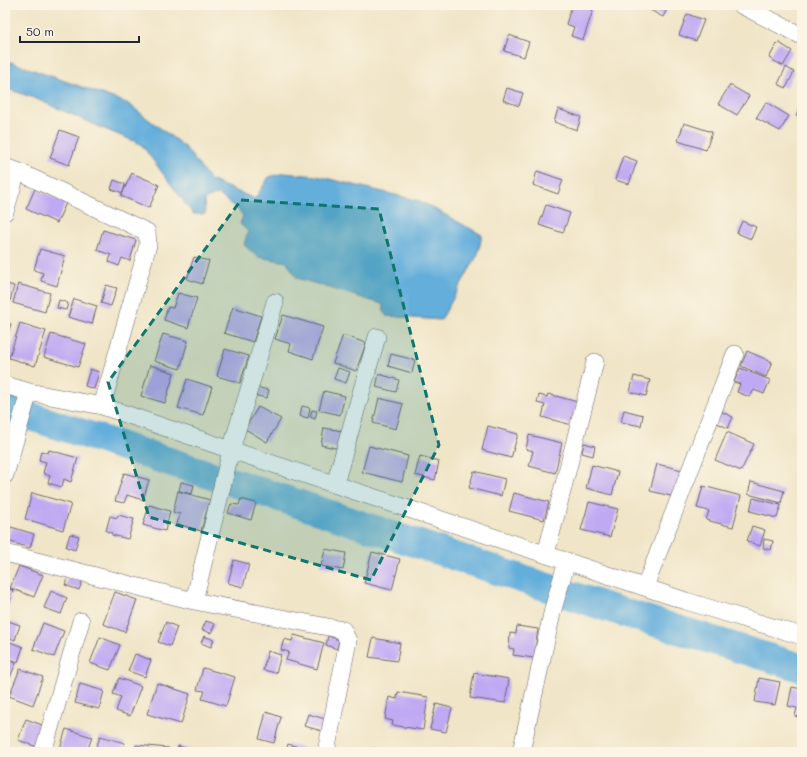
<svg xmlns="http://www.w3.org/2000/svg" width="807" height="757" font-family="Mali,sans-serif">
	<rect width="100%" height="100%" fill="#fcf5e5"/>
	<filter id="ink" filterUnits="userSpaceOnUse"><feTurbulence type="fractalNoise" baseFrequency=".025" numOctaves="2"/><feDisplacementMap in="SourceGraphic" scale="8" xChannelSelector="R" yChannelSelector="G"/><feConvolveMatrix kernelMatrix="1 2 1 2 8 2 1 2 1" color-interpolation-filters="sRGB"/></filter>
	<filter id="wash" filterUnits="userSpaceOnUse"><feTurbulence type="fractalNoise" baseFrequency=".012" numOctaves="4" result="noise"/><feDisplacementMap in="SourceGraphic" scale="16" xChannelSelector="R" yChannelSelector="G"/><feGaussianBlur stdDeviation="0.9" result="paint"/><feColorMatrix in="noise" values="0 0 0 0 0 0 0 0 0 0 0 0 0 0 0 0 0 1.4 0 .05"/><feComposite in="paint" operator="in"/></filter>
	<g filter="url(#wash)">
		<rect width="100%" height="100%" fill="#f0e5c7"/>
		<!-- water -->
		<path fill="#63aedb" stroke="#42688b" d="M5,60L127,103L185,147L210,180L255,199L269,177L284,173L317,176L420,201L482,235L478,254L441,320L386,316L382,304L297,278L287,262L258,257L244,245L248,231L240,224L243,216L239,210L218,194L204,200L205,214H193L141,144L102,128L34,98L5,88Z"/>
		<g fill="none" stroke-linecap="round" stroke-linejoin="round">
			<!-- river -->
			<path stroke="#63aedb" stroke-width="29" d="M5,408L305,506L606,607L802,668"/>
		</g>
		<g id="blocks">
			<!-- building -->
			<path fill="#c0a9f3" d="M572,5H578L593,10L583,40L571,36L574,27L566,24Z
				M641,5H669L663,17Z
				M687,14L704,20L696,41L679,35Z
				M509,35L529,42L524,57L504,51Z
				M778,42L792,51L783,66L769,58Z
				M786,67L794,72L786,88L778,84Z
				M730,85L749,96L737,115L718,104Z
				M507,88L523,93L519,106L503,100Z
				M766,102L789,116L780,131L756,118Z
				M558,109L581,117L577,130L554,122Z
				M799,109L802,111L801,119L796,116Z
				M684,123L712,132L706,150L678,141Z
				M60,130L79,137L69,165L50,158Z
				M623,156L637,161L629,184L615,180Z
				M537,171L563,180L558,194L533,185Z
				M132,173L159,185L149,208L121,196Z
				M114,180L125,184L123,193L111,189Z
				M35,189L66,203L57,223L26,209Z
				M546,205L570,213L563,233L539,225Z
				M742,221L756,227L751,239L737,233Z
				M103,230L136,240L130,261L122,258L119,266L109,262L111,255L97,250Z
				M40,249L65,256L57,286L41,281L43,273L34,270Z
				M194,257L209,261L202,284L187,279Z
				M7,284L14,286L10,301L5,300V293Z
				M18,284L50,293L45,312L13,303Z
				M106,285L117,288L111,306L101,303Z
				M178,293L197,298L188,328L164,320L168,307L173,308Z
				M74,299L97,306L92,324L68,317Z
				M59,300L68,303L66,310L57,308Z
				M233,307L261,316L253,342L224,333Z
				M283,315L323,327L313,359L289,351L291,344L275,339Z
				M5,322L11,324L6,339H5Z
				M20,323L46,331L35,366L9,358Z
				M51,334L86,344L78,367L44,357Z
				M163,334L188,341L180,369L154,361Z
				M343,335L366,343L356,371L333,363Z
				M225,349L249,356L240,383L217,376Z
				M747,351L772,362L766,377L741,366Z
				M391,354L415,360L412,373L388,366Z
				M150,365L174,373L165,403L141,396Z
				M338,368L350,372L346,383L334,379Z
				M740,368L770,380L764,394L754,390L750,397L737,392L740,384L734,382Z
				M90,369L99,372L94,389L85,386Z
				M379,374L399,380L396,392L376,387Z
				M634,376L650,380L646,396L630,392Z
				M187,379L212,387L203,415L178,408Z
				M255,387L269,390L267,398L253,395Z
				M324,391L345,396L340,415L319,410Z
				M548,394L578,402L572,425L542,417L545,405L537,403L539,395L547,397Z
				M379,398L403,404L396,429L373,423Z
				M302,406L310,408L308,418L300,416Z
				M258,407L281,419L267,442L245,429Z
				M312,410L317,411L315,419L310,417Z
				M624,410L643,415L641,426L621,422Z
				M720,411L733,417L728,428L715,422Z
				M488,426L518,434L511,458L482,450Z
				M324,428L343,431L340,449L321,445Z
				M727,432L754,444L741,471L715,460Z
				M529,435L562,443L555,473L529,466L533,451L526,449Z
				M584,443L595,446L593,456L582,453Z
				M369,446L408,456L402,482L362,472Z
				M49,450L78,458L71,482L64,479L62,487L48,483L50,476L43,473L46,462L39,460L41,451L48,453Z
				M420,456L439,461L435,480L415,475Z
				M657,464L686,471L679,498L650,491Z
				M592,465L618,472L612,495L586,488Z
				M474,471L505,479L501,496L469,488Z
				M124,473L149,480L143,500L127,495L124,503L115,501Z
				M181,482L194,485L192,494L179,491Z
				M751,482L784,491L781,503L748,494Z
				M703,486L741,496L733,527L706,520L709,511L697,508Z
				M178,491L210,500L201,531L177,524L180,514L173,512Z
				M32,493L71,504L63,530L25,519Z
				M514,493L549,502L544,520L509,511Z
				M753,498L781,505L777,518L750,511Z
				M241,499L256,503L251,520L228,513L231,504L239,505Z
				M589,502L618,509L610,537L581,530Z
				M149,505L170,511L165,531L143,525Z
				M118,515L134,519L128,539L112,535V533L106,531L110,516L117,518Z
				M752,526L765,530L760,546L747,541Z
				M11,527L34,534L30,548L7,541Z
				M70,534L79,536L75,550L66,547Z
				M764,539L773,541L771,550L763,548Z
				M325,549L346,553L343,570L321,566Z
				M372,552L400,559L392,590L364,583Z
				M234,560L249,564L243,587L228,583Z
				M19,566L43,575L34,597L10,588Z
				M70,572L84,577L79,590L65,585Z
				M5,588L13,590L11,595L5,592Z
				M51,591L67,598L61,614L44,608Z
				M115,592L137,600L125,632L103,624Z
				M5,595L11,598L8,607L5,606Z
				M5,620L20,625L15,640L5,636Z
				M206,621L215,624L211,633L202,630Z
				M166,622L177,627L170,646L158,642Z
				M43,623L64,631L54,657L33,649Z
				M517,626L538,629L534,658L513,655L514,649L509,648L510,633L516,634Z
				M294,635L324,643L317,669L286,660L289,652L281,650L284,639L292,641Z
				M204,636L214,640L211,647L201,643Z
				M328,636L339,640L337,649L326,645Z
				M100,637L120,645L110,670L90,663Z
				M373,638L400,643L397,661L369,657Z
				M5,640L23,647L18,662L5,657Z
				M268,651L281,655L276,673L263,670Z
				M135,654L151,660L145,677L128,671Z
				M5,659L16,663L8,682L5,681Z
				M203,668L235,677L226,706L202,699L205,691L197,690Z
				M20,669L43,677L33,705L9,696Z
				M474,673L509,679L505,703L470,698Z
				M119,678L141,686L130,716L116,711L121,697L113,694Z
				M759,678L780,682L775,705L755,702Z
				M157,683L190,694L181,724L147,714Z
				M80,684L104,691L99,709L75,703Z
				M792,687L802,689V718L795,716L797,708L788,706Z
				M398,692L428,697L423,730L392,725L393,721L385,719L389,697L397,699Z
				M436,704L452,708L446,732L430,729Z
				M266,712L281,717L274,743L259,739Z
				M308,714L325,719L322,731L304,726Z
				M26,719L45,726L37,747L18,740Z
				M66,729L92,737L87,752H59Z
				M100,736L125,743L122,752H95Z
				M288,744L316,752H286Z
				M136,745L169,748L168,752H135Z
				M178,746L197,752H177Z
				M374,748L388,750L387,752H373Z
				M495,749L508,751V752H495Z"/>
		</g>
	</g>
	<g filter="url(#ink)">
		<use href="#blocks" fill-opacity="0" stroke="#6a666c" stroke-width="1"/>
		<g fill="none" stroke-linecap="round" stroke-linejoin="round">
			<!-- minor casing -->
			<g stroke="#6a666c" stroke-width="18">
				<path id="minor" d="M741,5L802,36
					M5,167L17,171L5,212
					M17,171L147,232L148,245L102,406
					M275,302L231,450L686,601L802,636
					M5,385L29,392L102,406L231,450L194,601
					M5,441L14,444L5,475
					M14,444L29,392
					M335,484L377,337
					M5,553L194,601L343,630L348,641L326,752
					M546,554L595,362
					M645,587L735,354
					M43,752L81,621
					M521,752L553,609L567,561"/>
			</g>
			<!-- minor -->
			<use href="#minor" stroke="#fff" stroke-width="17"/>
		</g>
	</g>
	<!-- marked area -->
	<path fill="#0f766e" fill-opacity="0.2" stroke="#0f766e" stroke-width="3" stroke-dasharray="8 5" stroke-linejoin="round" d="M241,200L379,209L439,445L371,580L149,517L108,382Z"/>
	<!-- margin -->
	<rect width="807" height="757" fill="none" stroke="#fcf5e5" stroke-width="20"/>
	<!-- scale -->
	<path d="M20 36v6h119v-6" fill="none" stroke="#22223b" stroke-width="2"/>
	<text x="26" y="36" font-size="12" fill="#22223b" stroke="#fcf5e5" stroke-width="3" paint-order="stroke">50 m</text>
</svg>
